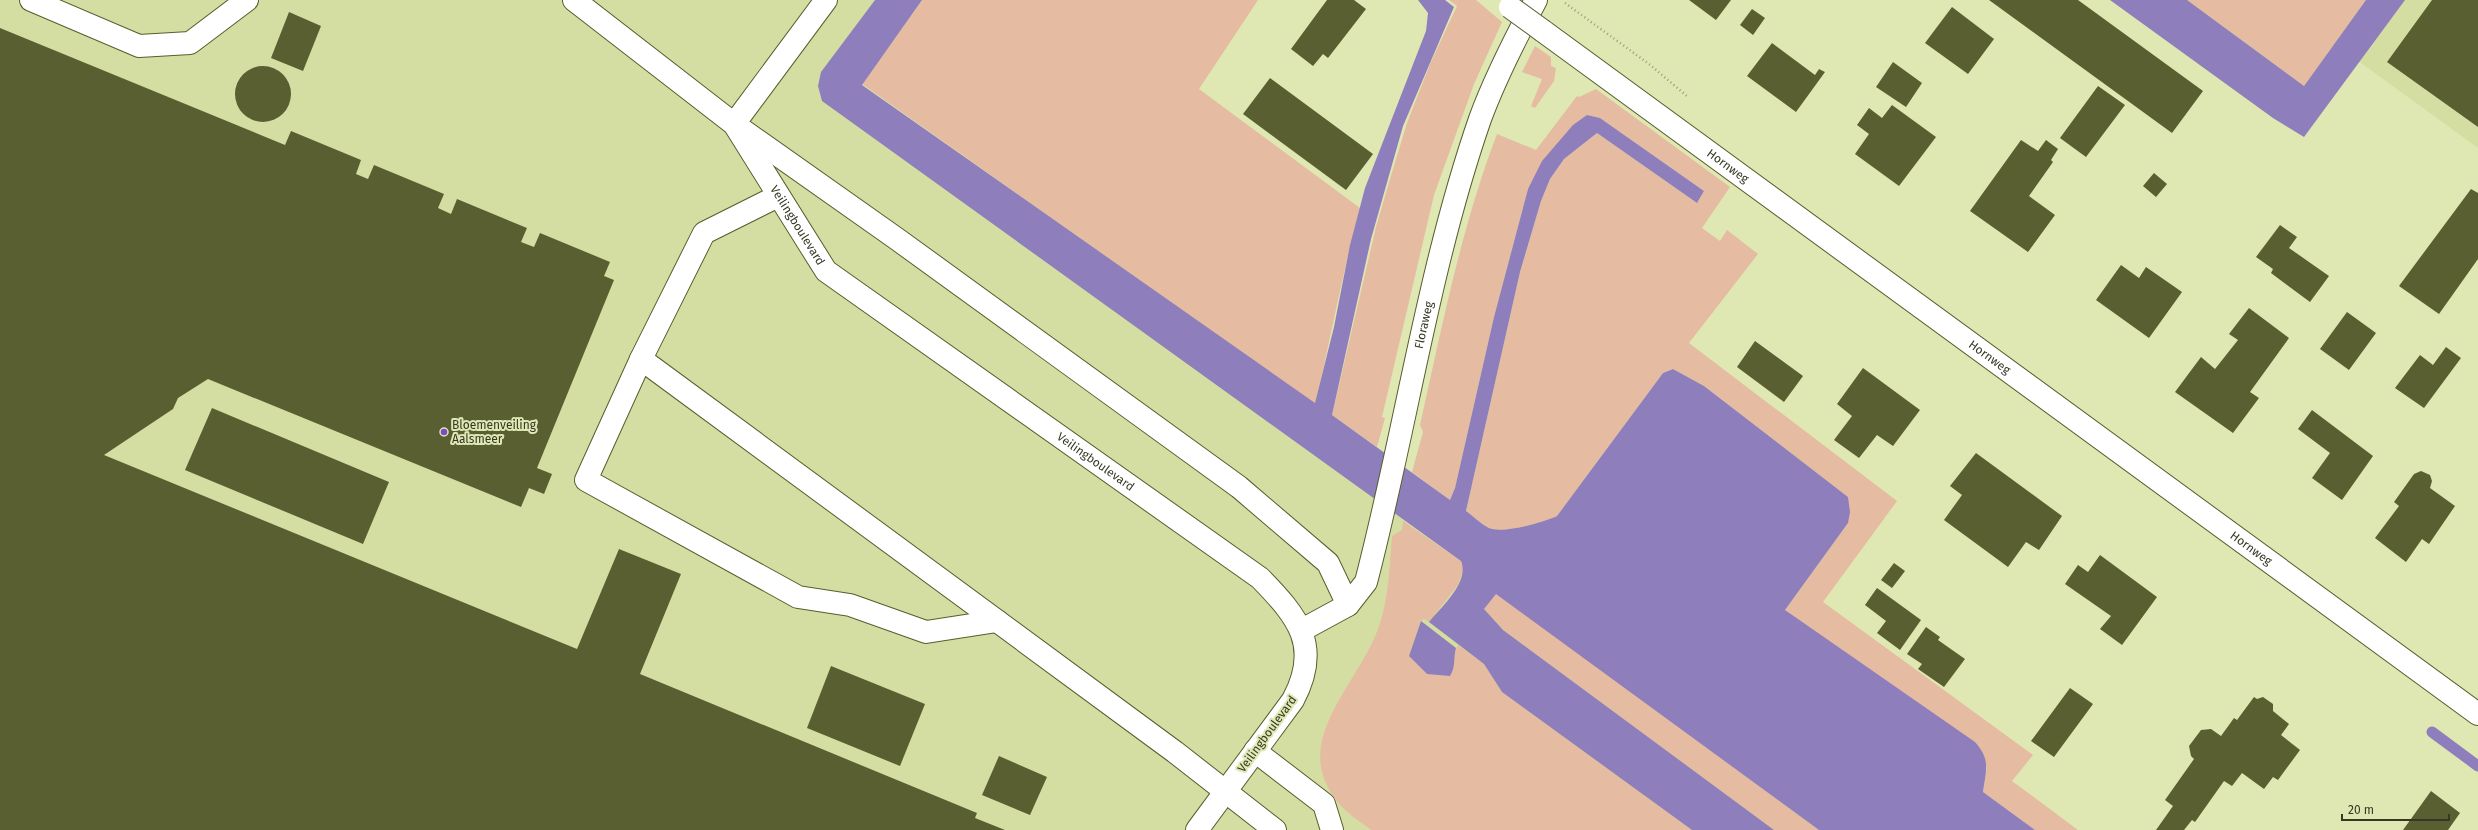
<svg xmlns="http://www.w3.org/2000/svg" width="2478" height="830" font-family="'Fira Sans',sans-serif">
	<rect width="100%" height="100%" fill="#dfe7b3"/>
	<!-- built -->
	<path fill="#d5dea2" d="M0,0H886L821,96L1901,830H0Z
		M2149,0H2478V148L2346,52Z"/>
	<!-- green -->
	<path fill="#e5bca1" d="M922,0H1258L1199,89L1360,208C1342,273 1331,339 1315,404L862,84Z
		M1449,0H1476L1502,22L1474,84L1434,195L1382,417L1385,418L1377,447L1332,415L1376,227L1390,179L1407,123L1430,64L1457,6Z
		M2187,0H2366L2304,86Z
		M1535,46L1551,57V66L1556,68L1554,81L1535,108L1531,106L1542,79L1522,72Z
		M1596,89L1730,187L1702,228L1720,241L1727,230L1758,254L1689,343L1897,501L1823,602L2033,755L2012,781L2078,830H2035L1983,792L1987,767L1785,610L1848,523V497L1704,386L1673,369L1663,373L1557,516C1544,522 1504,534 1489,528C1482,525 1473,516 1466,511L1520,272L1541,201L1550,179L1564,159L1597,133L1697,203L1704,191L1600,118L1587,115L1528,189L1494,317L1455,488L1450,500L1412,472L1423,432L1420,425C1442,327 1461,228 1497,134L1536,150L1577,96L1579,97Z
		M1403,521L1461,561L1464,568L1458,585L1429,622L1424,619L1421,621L1409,656L1427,674L1454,663L1452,658L1458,645L1484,664L1502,692L1692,830H1371C1362,823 1351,816 1343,808C1285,747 1353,691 1376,634C1389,603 1389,569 1392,536L1402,530Z
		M1496,593L1819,830H1774L1503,630L1484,609Z"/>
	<!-- water -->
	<path fill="#8e7ebb" d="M875,0H922L862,85L1315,403L1334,327L1350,245L1365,188L1426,31L1428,13L1418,0H1445L1454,7L1403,126L1371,239L1332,415L1450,500L1455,488L1494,317L1528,189L1542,161L1573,125L1587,115L1600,118L1704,191L1697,203L1597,133L1564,159L1550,179L1541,201L1520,272L1466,511C1473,516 1482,525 1489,528C1504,534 1544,522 1557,516L1663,373L1673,369L1704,386L1848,497L1850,512L1848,523L1785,610L1975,742C1991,760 1986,770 1983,792L2035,830H1819L1496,594L1484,609L1503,630L1774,830H1692L1502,692L1484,664L1429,622C1441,607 1470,582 1461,561L822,101L818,86L821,72Z
		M2110,0H2187L2304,86L2366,0H2405L2304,137L2273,118Z
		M1421,621L1456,648C1453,658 1456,667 1450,676L1427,674L1409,656Z"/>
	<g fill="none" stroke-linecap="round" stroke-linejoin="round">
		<!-- stream -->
		<path stroke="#8e7ebb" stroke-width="11" d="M2432,732L2478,766"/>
	</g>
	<!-- building -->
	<path fill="#595f30" d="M1327,0H1354L1366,9L1328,58L1323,54L1313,66L1291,49Z
		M1689,0H1731L1716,20Z
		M1989,0H2078L2203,91L2172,133Z
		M2432,0H2478V127L2387,62Z
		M1952,7L1994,39L1968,74L1925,43Z
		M1752,9L1765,18L1753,35L1740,25Z
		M289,12L321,26L303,71L271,58Z
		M0,28L285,145L291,131L361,160L356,174L368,179L374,165L444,194L438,208L451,214L457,199L527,228L521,242L534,247L540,233L610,262L604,276L614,280L537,468L552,474L544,494L529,488L521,507L208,379L178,398L173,409L104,455L577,649L619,549L681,574L640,674L977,813L975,818L1005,830H0Z
		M1772,43L1815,75L1819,69L1825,72L1796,112L1747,76Z
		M1893,62L1922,83L1906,107L1876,87Z
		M235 94a28 28 0 1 1 56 0a28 28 0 1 1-56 0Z
		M1270,78L1373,154L1346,190L1243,114Z
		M2098,86L2125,105L2086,157L2060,138Z
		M1892,105L1936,137L1899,186L1855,154L1869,134L1857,125L1869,108L1882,118Z
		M2021,140L2038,151L2046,140L2058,149L2051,160L2053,162L2029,196L2055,215L2028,252L1970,211Z
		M2154,173L2167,184L2156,197L2143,186Z
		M2471,189L2478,193V259L2439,314L2399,286Z
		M2280,225L2297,237L2289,248L2329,276L2310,302L2271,273L2273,269L2256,257Z
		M2121,265L2139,278L2146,267L2182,292L2149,338L2096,300Z
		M2249,308L2289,338L2250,392L2259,398L2233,433L2175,392L2201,357L2215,369L2238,340L2229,334Z
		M2347,312L2376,333L2349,370L2320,349Z
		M1755,341L1803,376L1784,402L1737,367Z
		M2446,347L2461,358L2424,408L2395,388L2420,355L2433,365Z
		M1863,368L1920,410L1893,446L1877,435L1859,458L1834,440L1852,416L1837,404Z
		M212,408L389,482L363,544L185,470Z
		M2312,410L2373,456L2342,500L2312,478L2330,453L2298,429Z
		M1976,453L2062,516L2039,550L2026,542L2008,567L1944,520L1962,495L1950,486Z
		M2421,471L2430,475L2432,481L2430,488L2455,506L2429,544L2422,539L2406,562L2375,538L2399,506L2394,502L2414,474Z
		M2100,555L2157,597L2122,645L2100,629L2111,616L2065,584L2078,565L2088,572Z
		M1894,563L1905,571L1892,588L1881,580Z
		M1877,588L1921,620L1900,650L1877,633L1886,621L1865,605Z
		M1926,627L1940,637L1938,640L1965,659L1944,687L1918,669L1922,664L1907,654Z
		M831,666L925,704L900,766L807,728Z
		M2070,688L2093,704L2054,757L2031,741Z
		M2254,697L2257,699L2263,697L2273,704V711L2289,724L2281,735L2300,750L2278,780L2273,777L2264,789L2242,773L2232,786L2224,781L2195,822L2192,820L2184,830H2156L2173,806L2165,800L2194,759L2191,756L2189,746L2201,730L2211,729L2221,736L2234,718L2237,720Z
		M999,756L1047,777L1030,815L982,795Z
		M2431,791L2460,813L2448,830H2403Z"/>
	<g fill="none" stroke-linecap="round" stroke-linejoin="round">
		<!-- minor casing -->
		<g stroke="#575d2d" stroke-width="24">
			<g id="minor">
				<path d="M31,0L139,46L190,43L247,0"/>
				<path id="s1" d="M574,0L734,124L826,271L1260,578C1298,617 1322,646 1293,700L1197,830"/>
				<path d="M826,0L734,124L897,239L1239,487L1328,563L1348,605"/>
				<path id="s2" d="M1543,31L2478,714"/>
				<path d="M778,196L704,233L641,359L1175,752L1275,830"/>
				<path d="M641,359L586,480L798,597L850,605L926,632L997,621"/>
				<path id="s3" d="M1302,630L1348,605L1366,582C1406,429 1428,269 1480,119C1495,78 1515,39 1536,0"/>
				<path d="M1255,751L1324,804L1332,830"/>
			</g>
		</g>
		<!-- path -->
		<path stroke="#9aa079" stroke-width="2.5" stroke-dasharray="1 3" stroke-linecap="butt" d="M1565,3L1649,64L1688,97"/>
		<!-- minor -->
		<use href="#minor" stroke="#fff" stroke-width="22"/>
		<!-- minor-bridge casing -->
		<g stroke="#575d2d" stroke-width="24" stroke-linecap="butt">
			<path id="minor-bridge" d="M1510,7L1543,31"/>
		</g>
		<!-- minor-bridge -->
		<use href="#minor-bridge" stroke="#fff" stroke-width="22"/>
	</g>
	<!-- markers -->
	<circle fill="#764dc6" stroke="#dfe7b3" stroke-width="1.5" cx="444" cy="432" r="4"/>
	<g text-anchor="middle" stroke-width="4" stroke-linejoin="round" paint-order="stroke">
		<!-- street labels -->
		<g font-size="12" fill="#353824" stroke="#dfe7b3">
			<text dy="4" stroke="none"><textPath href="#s2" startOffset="229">Hornweg</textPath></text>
			<text dy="4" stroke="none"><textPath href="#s1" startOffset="322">Veilingboulevard</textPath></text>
			<text dy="4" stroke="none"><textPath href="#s3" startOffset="345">Floraweg</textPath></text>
			<text dy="4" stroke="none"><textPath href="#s2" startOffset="553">Hornweg</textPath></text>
			<text dy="4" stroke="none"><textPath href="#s1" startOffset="706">Veilingboulevard</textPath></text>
			<text dy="4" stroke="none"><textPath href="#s2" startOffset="877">Hornweg</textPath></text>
			<text transform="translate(1267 734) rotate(-54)" y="4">Veilingboulevard</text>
		</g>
		<!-- poi labels -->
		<g font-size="12" fill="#353824" stroke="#dfe7b3" text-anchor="start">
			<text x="452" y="429">Bloemenveiling<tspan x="452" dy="14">Aalsmeer</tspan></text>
		</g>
	</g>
	<!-- scale -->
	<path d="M2342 814v6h107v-6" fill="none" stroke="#353824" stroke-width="2"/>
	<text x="2348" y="814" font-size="12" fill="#353824" stroke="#dfe7b3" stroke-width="3" paint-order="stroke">20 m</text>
</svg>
